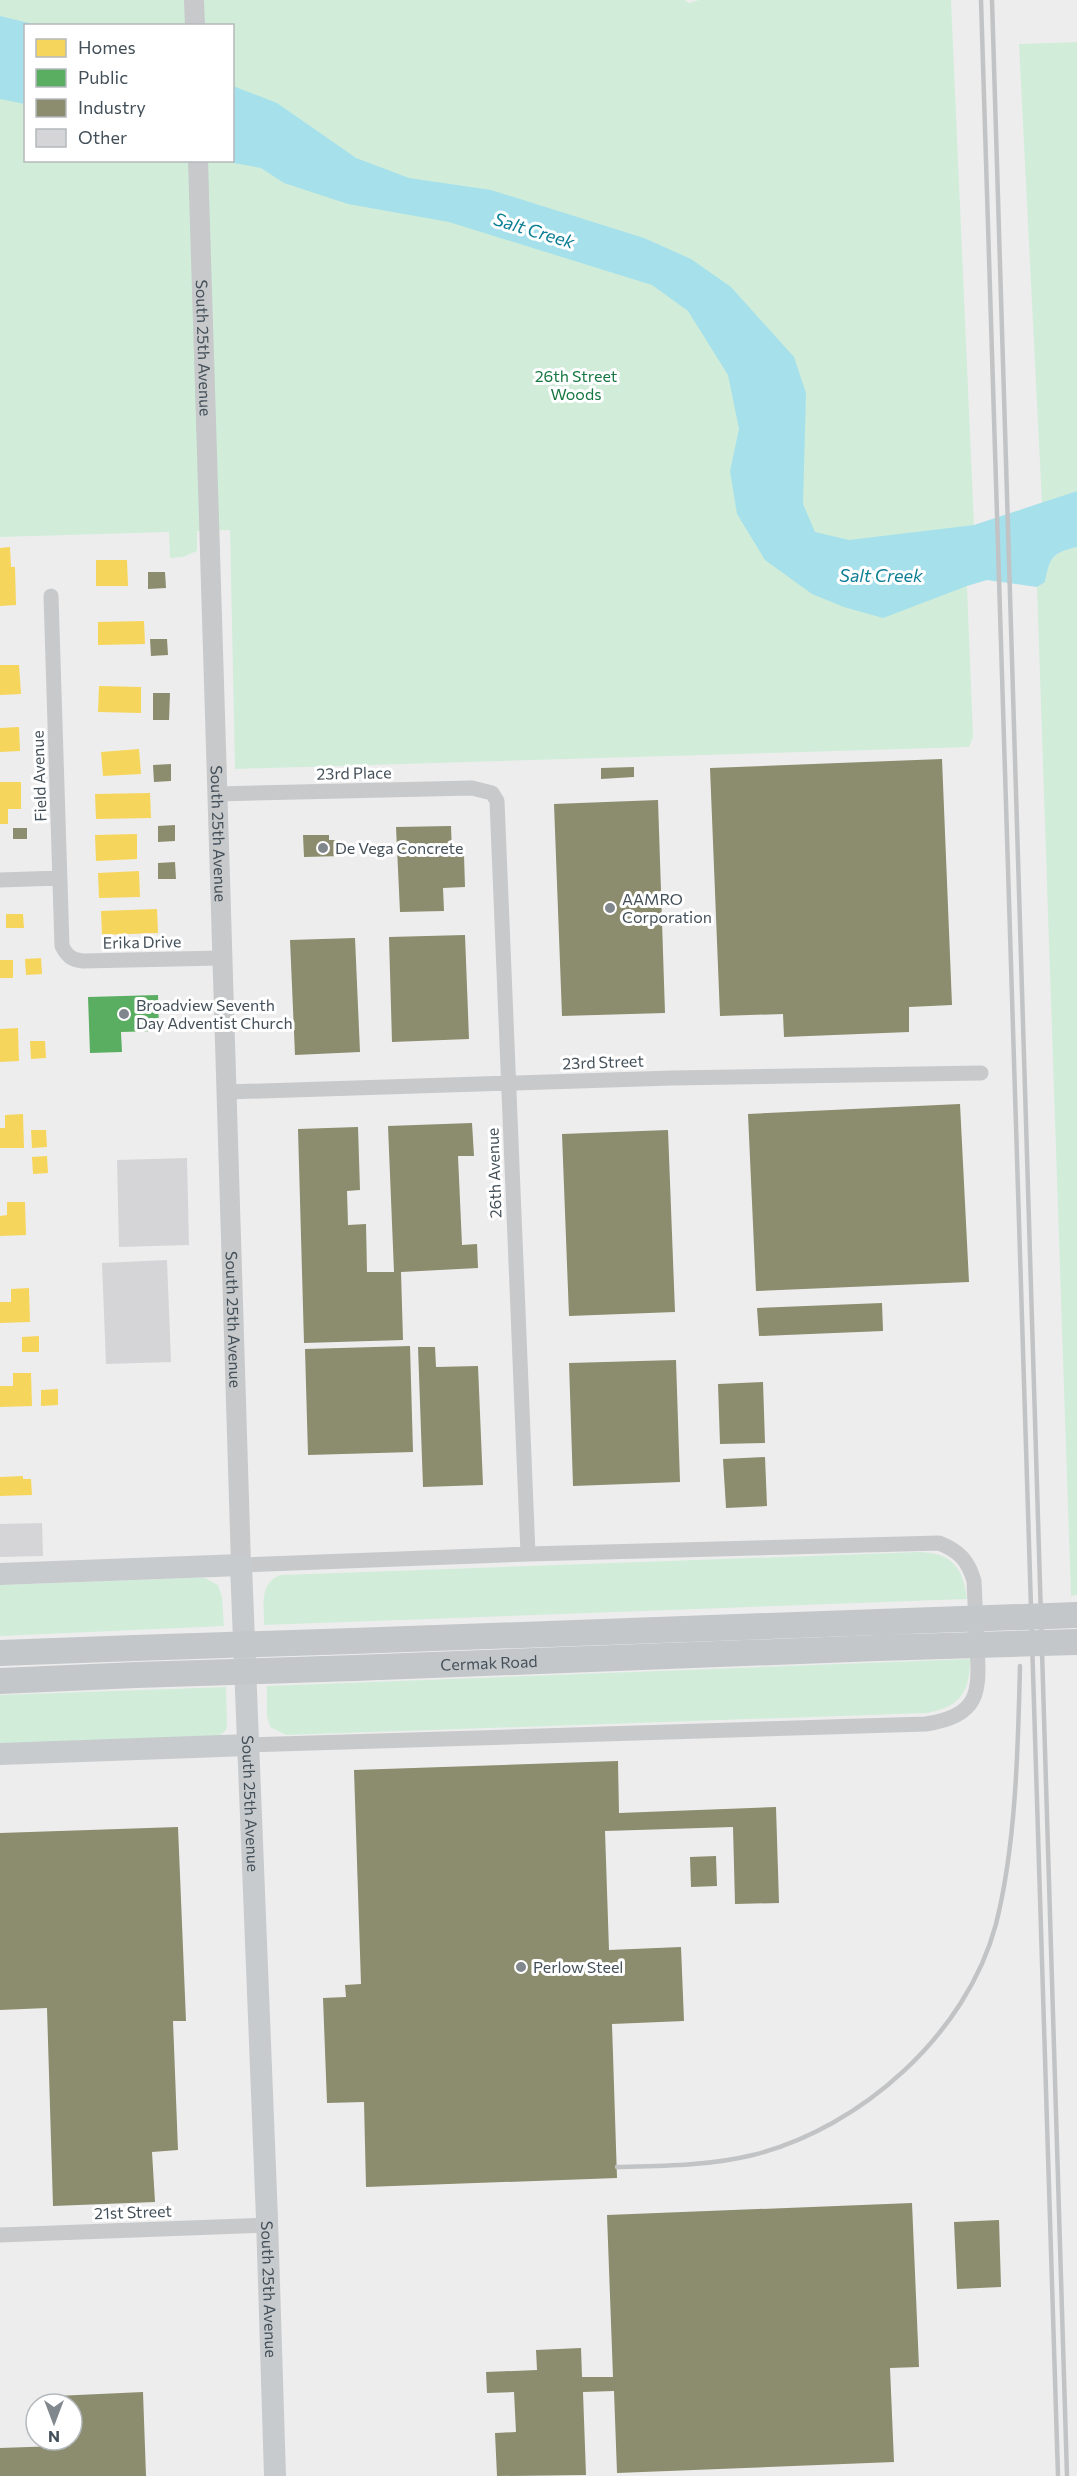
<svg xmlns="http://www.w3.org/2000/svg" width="1077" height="2476" font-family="Commissioner,sans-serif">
	<rect width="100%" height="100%" fill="#eeeded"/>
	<!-- green -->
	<path fill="#d1edda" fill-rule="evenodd" d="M0,0H685L689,3L699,0H951L974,525L961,527L963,587L967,586L973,737L969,747L235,769L230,530L197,531V551L183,557L170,558L169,532L0,537ZM26,26H232V160H26Z
		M1077,42V491L1042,503L1019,44Z
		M1077,547V1595L1071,1596L1037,587L1045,582C1050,557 1052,553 1077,547Z
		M919,1552C952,1553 963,1567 967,1599L264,1625C264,1606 259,1582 281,1575Z
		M191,1578H205L218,1585L222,1597L224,1626L0,1636V1585Z
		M970,1659C970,1692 960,1707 927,1713L286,1735L270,1727L267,1716V1686Z
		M226,1687L227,1725L226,1730L218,1737L0,1746V1695Z"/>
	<!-- water -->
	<path fill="#a5e0eb" d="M0,16L37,25L26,26L25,104L0,99Z
		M233,86L277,103L356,158L409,178L491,190L644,238L691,259L731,287L794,357L806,393L803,504L815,532L849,540L974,525L1077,491V547C1052,553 1050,557 1045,582L1037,587L987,580L967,586L883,618L844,607L812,594L765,560L737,514L730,471L739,429L728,375L688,311L652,285L449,222L348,204L284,183L261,168L223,161L232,160Z"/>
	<!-- homes -->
	<path fill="#f6d55c" d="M10,547L11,567H15L16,605L0,606V548Z
		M96,560H127L128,586H96Z
		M144,621L145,644L98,645V622Z
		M0,665H19L21,694L0,695Z
		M99,686L141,687V713L98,712Z
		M19,727L20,751L0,752V728Z
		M139,749L141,774L103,776L101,752Z
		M0,782H21V809H8V824H0Z
		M150,793L151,818L96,819L95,794Z
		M137,834V859L96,861L95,835Z
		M139,871L140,897L99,898L98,873Z
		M157,909L158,933L102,935L101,911Z
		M6,914H23L24,928H6Z
		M41,958L42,974L26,975L25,959Z
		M0,960H13V978H0Z
		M18,1028L19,1061L0,1062V1029Z
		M30,1041H45L46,1058L31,1059Z
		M23,1114L24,1148H0V1128H5V1115Z
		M31,1130H46L47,1147L32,1148Z
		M47,1156L48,1173L33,1174L32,1157Z
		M7,1202H25L26,1235L0,1236V1216L7,1215Z
		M29,1288L30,1322L0,1323V1302H11V1289Z
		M39,1336V1352H22V1337Z
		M13,1373H31L32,1406L0,1407V1386H13Z
		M58,1389V1405L41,1406V1390Z
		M23,1476V1479H31L32,1495L0,1496V1477Z"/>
	<!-- public -->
	<path fill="#5aae61" d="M158,995L159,1031L121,1032L122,1052L90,1053L88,997Z"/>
	<!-- industry -->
	<path fill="#8c8c6e" d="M148,572H165L166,588L148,589Z
		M150,639H167L168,655L151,656Z
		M153,693H170L169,720H153Z
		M942,759L952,1005L909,1007V1032L784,1037L783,1014L720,1016L710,768Z
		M171,764V781L154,782L153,765Z
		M634,767V777L601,779V768Z
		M658,800L665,1013L562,1016L554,804Z
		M175,825V841L158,842V826Z
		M451,826L452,855H464L465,887L443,888L444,911L400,912L396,827Z
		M13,828H27V839H13Z
		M303,835H329V840H342V856L304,857Z
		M175,862L176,879H158V863Z
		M465,935L469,1039L392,1042L389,937Z
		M355,938L360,1052L295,1055L290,940Z
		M960,1104L969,1282L756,1291L748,1114Z
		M472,1123L474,1156H458L462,1245L477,1244L478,1268L401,1272L403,1340L304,1343L298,1129L358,1127L360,1190L347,1191L348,1225L366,1224L367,1272H394L388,1126Z
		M668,1130L675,1312L569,1316L562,1134Z
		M882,1303L883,1331L759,1336L757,1308Z
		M410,1346L413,1452L308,1455L305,1349Z
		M418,1347H435L436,1367L478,1366L483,1485L423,1487Z
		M676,1360L680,1482L573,1486L569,1363Z
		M763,1382L765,1443L720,1444L718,1384Z
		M765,1457L767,1506L726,1508L723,1459Z
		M618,1761L619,1813L776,1807L779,1903L735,1904L733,1827L605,1831L609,1950L681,1947L684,2021L612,2024L617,2178L366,2187L364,2102L327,2103L323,1998L346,1997L345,1985L361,1984L354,1770Z
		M178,1827L186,2021H173L178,2150L152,2152L155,2202L53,2206L47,2008L0,2010V1833Z
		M716,1856L717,1886L691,1887L690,1857Z
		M912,2203L919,2367L890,2368L894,2462L617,2473L614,2391L583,2392L586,2475L497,2476L495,2433L516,2432L514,2392L487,2393L486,2372L537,2370L536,2350L581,2348L582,2377H613L607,2215Z
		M999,2220L1001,2287L957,2289L954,2222Z
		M143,2392L146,2476H0V2448L58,2446V2440H72V2404H57L56,2396Z"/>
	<!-- building -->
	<path fill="#d5d5d7" d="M187,1158L189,1245L119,1247L117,1160Z
		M167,1260L171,1362L106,1364L102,1263Z
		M42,1523L43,1556L0,1557V1524Z"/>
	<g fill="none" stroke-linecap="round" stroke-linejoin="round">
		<!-- minor -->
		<path stroke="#c7c9cb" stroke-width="15" d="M51,596L62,946C67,956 72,960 83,961L221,958
			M216,794L472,788L492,793L497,801L528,1554
			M0,880L60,878
			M227,1092L672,1078L981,1073
			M241,1565L528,1554L939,1543C959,1551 968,1560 974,1581C975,1603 976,1625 977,1647C980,1694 979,1715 926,1724L249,1745
			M0,2235L267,2225"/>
		<!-- tertiary -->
		<g stroke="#c7c9cb" stroke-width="20">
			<path d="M194,0L195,26"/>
			<path id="s1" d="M198,160L241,1565"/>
		</g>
		<!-- secondary -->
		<g stroke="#c8cbce" stroke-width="22">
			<path id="s2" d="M0,1574L241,1565L267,2219L275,2476"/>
			<path d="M0,1754L249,1745"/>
		</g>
		<!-- primary -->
		<g stroke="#c3c7ca" stroke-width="26">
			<path d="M353,1641L878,1622"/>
			<path d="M0,1653L135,1648"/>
			<path id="s3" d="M354,1668L878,1648"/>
			<path d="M0,1681L136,1675"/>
		</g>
		<!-- rail -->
		<path stroke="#c2c3c5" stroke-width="4.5" d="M981,0L1058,2476
			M992,0L1067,2476
			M617,2167C662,2166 708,2166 753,2155C861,2128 967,2034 996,1924C1016,1845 1018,1748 1020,1666"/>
		<!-- primary-bridge -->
		<path stroke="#c3c7ca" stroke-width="26" d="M878,1622L1077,1615
			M135,1648L353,1641
			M878,1648L1077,1642
			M136,1675L354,1668"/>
	</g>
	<!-- markers -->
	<g fill="#80878d" stroke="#fff" stroke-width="2">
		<circle cx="323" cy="848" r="6"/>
		<circle cx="610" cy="908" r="6"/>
		<circle cx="124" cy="1014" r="6"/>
		<circle cx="521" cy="1967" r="6"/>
	</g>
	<g text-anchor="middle" stroke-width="6" stroke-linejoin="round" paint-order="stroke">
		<!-- street labels -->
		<g font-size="16" fill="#445059" stroke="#fff">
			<text dy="6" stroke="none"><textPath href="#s1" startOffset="188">South 25th Avenue</textPath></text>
			<text transform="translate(354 773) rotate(-1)" y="6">23rd Place</text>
			<text transform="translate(39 776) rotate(-92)" y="6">Field Avenue</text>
			<text dy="6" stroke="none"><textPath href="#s1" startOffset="674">South 25th Avenue</textPath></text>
			<text transform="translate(142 942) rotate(-1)" y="6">Erika Drive</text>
			<text transform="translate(603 1062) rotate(-2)" y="6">23rd Street</text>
			<text transform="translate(494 1173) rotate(-92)" y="6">26th Avenue</text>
			<text dy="6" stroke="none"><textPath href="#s1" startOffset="1160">South 25th Avenue</textPath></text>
			<text dy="6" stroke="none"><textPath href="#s3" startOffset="135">Cermak Road</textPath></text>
			<text dy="6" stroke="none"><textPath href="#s2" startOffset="480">South 25th Avenue</textPath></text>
			<text transform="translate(133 2212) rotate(-2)" y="6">21st Street</text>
			<text dy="6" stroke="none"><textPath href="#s2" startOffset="966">South 25th Avenue</textPath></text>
		</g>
		<!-- park labels -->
		<g font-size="16" fill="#177843" stroke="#fff">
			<text x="576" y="382">26th Street<tspan x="576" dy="18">Woods</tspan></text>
		</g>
		<!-- poi labels -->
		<g font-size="16" fill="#445059" stroke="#fff" text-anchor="start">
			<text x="335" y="854">De Vega Concrete</text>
			<text x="622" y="905">AAMRO<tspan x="622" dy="18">Corporation</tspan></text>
			<text x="136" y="1011">Broadview Seventh<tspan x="136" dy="18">Day Adventist Church</tspan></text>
			<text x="533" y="1973">Perlow Steel</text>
		</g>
		<!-- water labels -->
		<g font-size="18" font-style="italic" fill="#0d7f94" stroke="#fff">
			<text transform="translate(534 231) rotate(17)" y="6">Salt Creek</text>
			<text x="881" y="582">Salt Creek</text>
		</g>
	</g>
	<!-- legend -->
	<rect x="24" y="24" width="210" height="138" fill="#ffffff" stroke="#b4b9bd" stroke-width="1.5"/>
	<rect x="36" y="39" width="30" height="18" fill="#f6d55c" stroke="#b4b9bd" stroke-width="1.5"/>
	<text x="78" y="54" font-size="18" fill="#445059">Homes</text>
	<rect x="36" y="69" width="30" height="18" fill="#5aae61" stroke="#b4b9bd" stroke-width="1.5"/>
	<text x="78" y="84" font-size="18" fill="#445059">Public</text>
	<rect x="36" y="99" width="30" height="18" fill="#8c8c6e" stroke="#b4b9bd" stroke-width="1.5"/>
	<text x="78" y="114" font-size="18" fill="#445059">Industry</text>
	<rect x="36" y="129" width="30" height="18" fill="#d5d5d7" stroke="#b4b9bd" stroke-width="1.5"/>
	<text x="78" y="144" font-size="18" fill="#445059">Other</text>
	<!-- north arrow -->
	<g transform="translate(54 2422) rotate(180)"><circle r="28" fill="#ffffff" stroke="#b4b9bd" stroke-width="1.5"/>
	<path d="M0-4.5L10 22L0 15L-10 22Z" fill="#80878d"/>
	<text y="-9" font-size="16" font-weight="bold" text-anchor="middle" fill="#445059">N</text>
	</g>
</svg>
